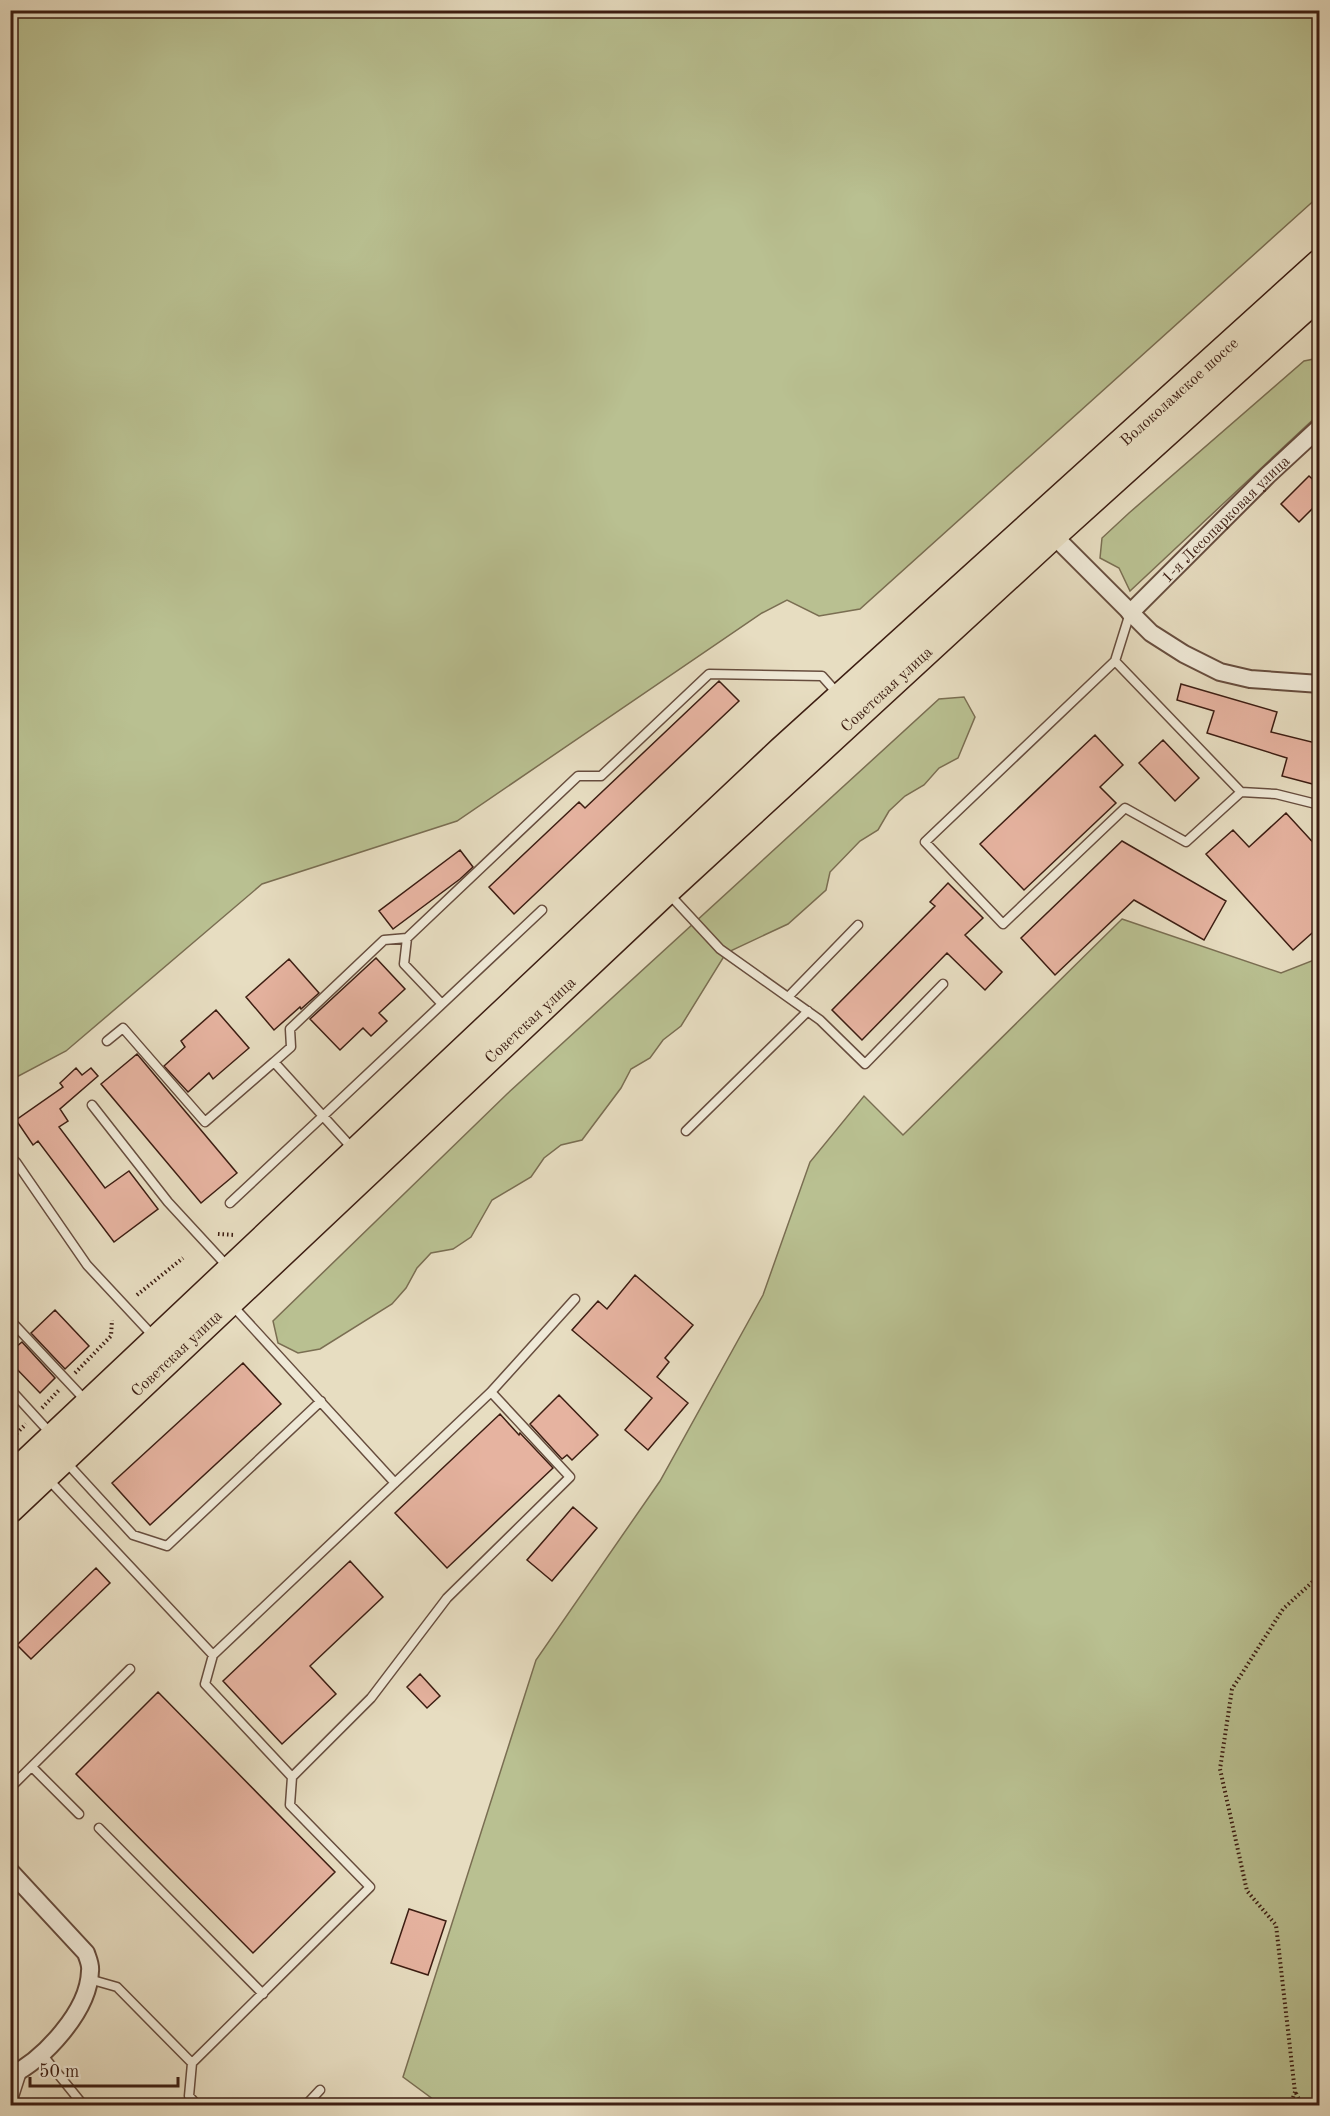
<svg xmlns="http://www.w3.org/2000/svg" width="1330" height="2116" font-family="'Old Standard TT',serif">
	<rect width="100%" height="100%" fill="#e7ddc1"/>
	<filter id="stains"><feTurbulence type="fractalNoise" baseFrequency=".00333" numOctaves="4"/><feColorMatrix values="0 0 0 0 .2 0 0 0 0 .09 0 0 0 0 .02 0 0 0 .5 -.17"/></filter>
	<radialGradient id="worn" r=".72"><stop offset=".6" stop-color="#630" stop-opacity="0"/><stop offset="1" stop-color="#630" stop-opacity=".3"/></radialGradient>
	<!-- green -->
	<path fill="#b9c091" stroke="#7a6e52" stroke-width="1.5" d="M11,10L1319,11V196L860,609L819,616L787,600L762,613L457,821L262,884L66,1051L11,1080Z
		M1319,358V414L1130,591L1119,568L1100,558L1102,538L1129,513L1304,361Z
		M964,697L975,717L958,758L939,768L924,785L905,796L889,811L878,830L860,841L830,872L826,890L788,924L726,953L681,1026L663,1040L650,1058L631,1069L621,1088L582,1140L561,1145L544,1158L531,1177L492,1200L471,1237L453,1249L431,1253L417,1268L406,1288L392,1304L320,1349L298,1353L278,1343L273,1321L507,1094L939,699Z
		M1122,919L1281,973L1319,958V2105H441L403,2077L536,1660L660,1481L763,1295L810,1162L864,1096L903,1135Z"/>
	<!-- building -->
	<path fill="#e6b3a0" stroke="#3c1d12" stroke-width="1.5" d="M1309,476L1320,486V501L1299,522L1281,504Z
		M719,681L739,701L514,914L489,887L579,802L585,808Z
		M1181,684L1277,712L1271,732L1320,744V786L1282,776L1287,758L1207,733L1214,711L1177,700Z
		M1095,735L1123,765L1100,787L1116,803L1024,890L980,844Z
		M1163,740L1199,778L1175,801L1139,763Z
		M1286,813L1320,850V926L1293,950L1206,854L1233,830L1249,847Z
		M1122,841L1226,901L1204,940L1134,900L1055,975L1021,938Z
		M460,850L473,867L460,879L393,929L379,911Z
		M948,883L983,918L965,935L1002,972L985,990L947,953L862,1040L832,1010L935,906L930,902Z
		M376,958L405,989L379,1013L387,1021L371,1036L363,1028L340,1050L310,1019Z
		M289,959L319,993L301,1009L300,1007L274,1030L246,997Z
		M216,1010L249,1048L213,1079L209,1073L188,1092L164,1066L185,1047L181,1041Z
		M137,1054L237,1173L201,1203L101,1084Z
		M76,1068L82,1075L91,1068L98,1076L60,1109L68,1121L59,1127L105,1188L129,1171L158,1209L114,1242L38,1141L33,1145L16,1120L63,1087L60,1083Z
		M635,1275L693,1325L665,1358L669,1362L657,1377L688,1403L648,1450L625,1430L652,1398L572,1330L598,1301L607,1309Z
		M55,1310L89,1346L65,1369L31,1333Z
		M22,1342L55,1378L40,1393L10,1362V1352Z
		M243,1363L281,1404L150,1525L112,1483Z
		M559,1395L598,1435L572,1460L567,1455L562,1459L530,1424Z
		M500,1414L519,1435L520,1433L553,1468L447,1568L395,1513Z
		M573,1507L597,1528L552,1581L527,1560Z
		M350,1561L383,1597L310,1666L336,1694L282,1744L223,1681Z
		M96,1568L110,1583L31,1659L17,1645Z
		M420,1674L440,1696L427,1708L407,1687Z
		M158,1692L335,1872L253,1953L76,1774Z
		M409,1909L446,1921L428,1975L391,1963Z"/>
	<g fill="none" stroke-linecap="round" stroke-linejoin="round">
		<!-- lane casing -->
		<g stroke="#674d3e" stroke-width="11">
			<path id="lane" d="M1115,661L1241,792L1186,842L1125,808L1003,924L925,842L1115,661L1130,613
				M1241,792L1276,794L1320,805
				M669,894L720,949L820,1020L865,1064L943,984
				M542,910L323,1116L274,1062L291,1047L290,1029L384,940L407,938L578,776H601L709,674L822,676L838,694
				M407,938L404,964L442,1004
				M788,997L858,925
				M107,1041L123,1028L205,1122L274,1062
				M92,1105L168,1202L228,1267
				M686,1131L808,1011
				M10,1165L16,1162L87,1265L155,1338
				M230,1203L323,1116L353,1149
				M232,1305L395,1483
				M10,1320L87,1402
				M10,1389L52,1435
				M491,1392L575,1299
				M66,1462L133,1535L167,1546L321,1401
				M48,1479L213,1655L491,1392L570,1477L447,1598L371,1698L292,1777L290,1805L370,1887L192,2063L117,1987L89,1979
				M213,1655L205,1684L292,1777
				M32,1767L79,1814
				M10,1788L130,1669
				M99,1828L263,1994
				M41,2053L84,2106
				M192,2063L189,2096L198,2106
				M11,2106L22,2072
				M305,2106L320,2090"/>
		</g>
		<!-- street casing -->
		<g stroke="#674d3e" stroke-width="20">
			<g id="street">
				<path d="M1048,530L1151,633L1184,654L1220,672L1250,679L1320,684"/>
				<path id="s1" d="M1130,613L1268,475L1320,427"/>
				<path d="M10,1871L86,1953C88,1959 91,1965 90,1971C89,2011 44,2059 10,2076"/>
			</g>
		</g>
		<!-- primary casing -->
		<g stroke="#3c1d12" stroke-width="30">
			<g id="primary">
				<path id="s2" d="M10,1478L782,750L1320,263"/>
				<path id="s3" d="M10,1509L666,891L1053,535L1320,294"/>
			</g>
		</g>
		<!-- path -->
		<path stroke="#3c1d12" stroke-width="4" stroke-dasharray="1.5 3" stroke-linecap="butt" d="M218,1234L235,1235
			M137,1295L183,1258
			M75,1373L111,1336L112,1320
			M42,1408L60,1389
			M10,1440L26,1424
			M1296,2093L1302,2106
			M1290,2106L1295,2092L1276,1925L1247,1891L1220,1769L1232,1689L1283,1609L1320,1575"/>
		<!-- lane -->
		<use href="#lane" stroke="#efe9d7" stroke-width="8"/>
		<!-- street -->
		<use href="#street" stroke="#efe9d7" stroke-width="16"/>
		<!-- primary -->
		<use href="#primary" stroke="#e7ddc1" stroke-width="27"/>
	</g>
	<g text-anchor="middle" stroke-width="5" stroke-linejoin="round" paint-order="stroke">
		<!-- street labels -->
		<g font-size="16" fill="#3c1d12" stroke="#efe9d7">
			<text dy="6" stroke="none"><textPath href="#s2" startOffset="1596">Волоколамское шоссе</textPath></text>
			<text dy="6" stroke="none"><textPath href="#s1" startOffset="134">1-я Лесопарковая улица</textPath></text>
			<text dy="6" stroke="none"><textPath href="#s3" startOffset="1200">Советская улица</textPath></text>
			<text dy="6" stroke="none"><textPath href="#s3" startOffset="714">Советская улица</textPath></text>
			<text dy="6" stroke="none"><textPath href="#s3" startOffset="228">Советская улица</textPath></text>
		</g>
	</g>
	<!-- margin -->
	<rect width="1330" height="2116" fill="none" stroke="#e7ddc1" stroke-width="36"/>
	<rect x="12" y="12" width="1306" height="2092" fill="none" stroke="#3c1d12" stroke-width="3"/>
	<rect x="18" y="18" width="1294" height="2080" fill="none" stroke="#3c1d12" stroke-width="1.5"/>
	<!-- scale -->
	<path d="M30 2077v9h148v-9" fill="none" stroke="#3c1d12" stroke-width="3"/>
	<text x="39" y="2077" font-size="18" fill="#3c1d12" stroke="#efe9d7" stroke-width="4.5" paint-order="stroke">50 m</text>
	<rect width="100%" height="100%" filter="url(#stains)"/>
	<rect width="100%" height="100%" fill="url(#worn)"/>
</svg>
